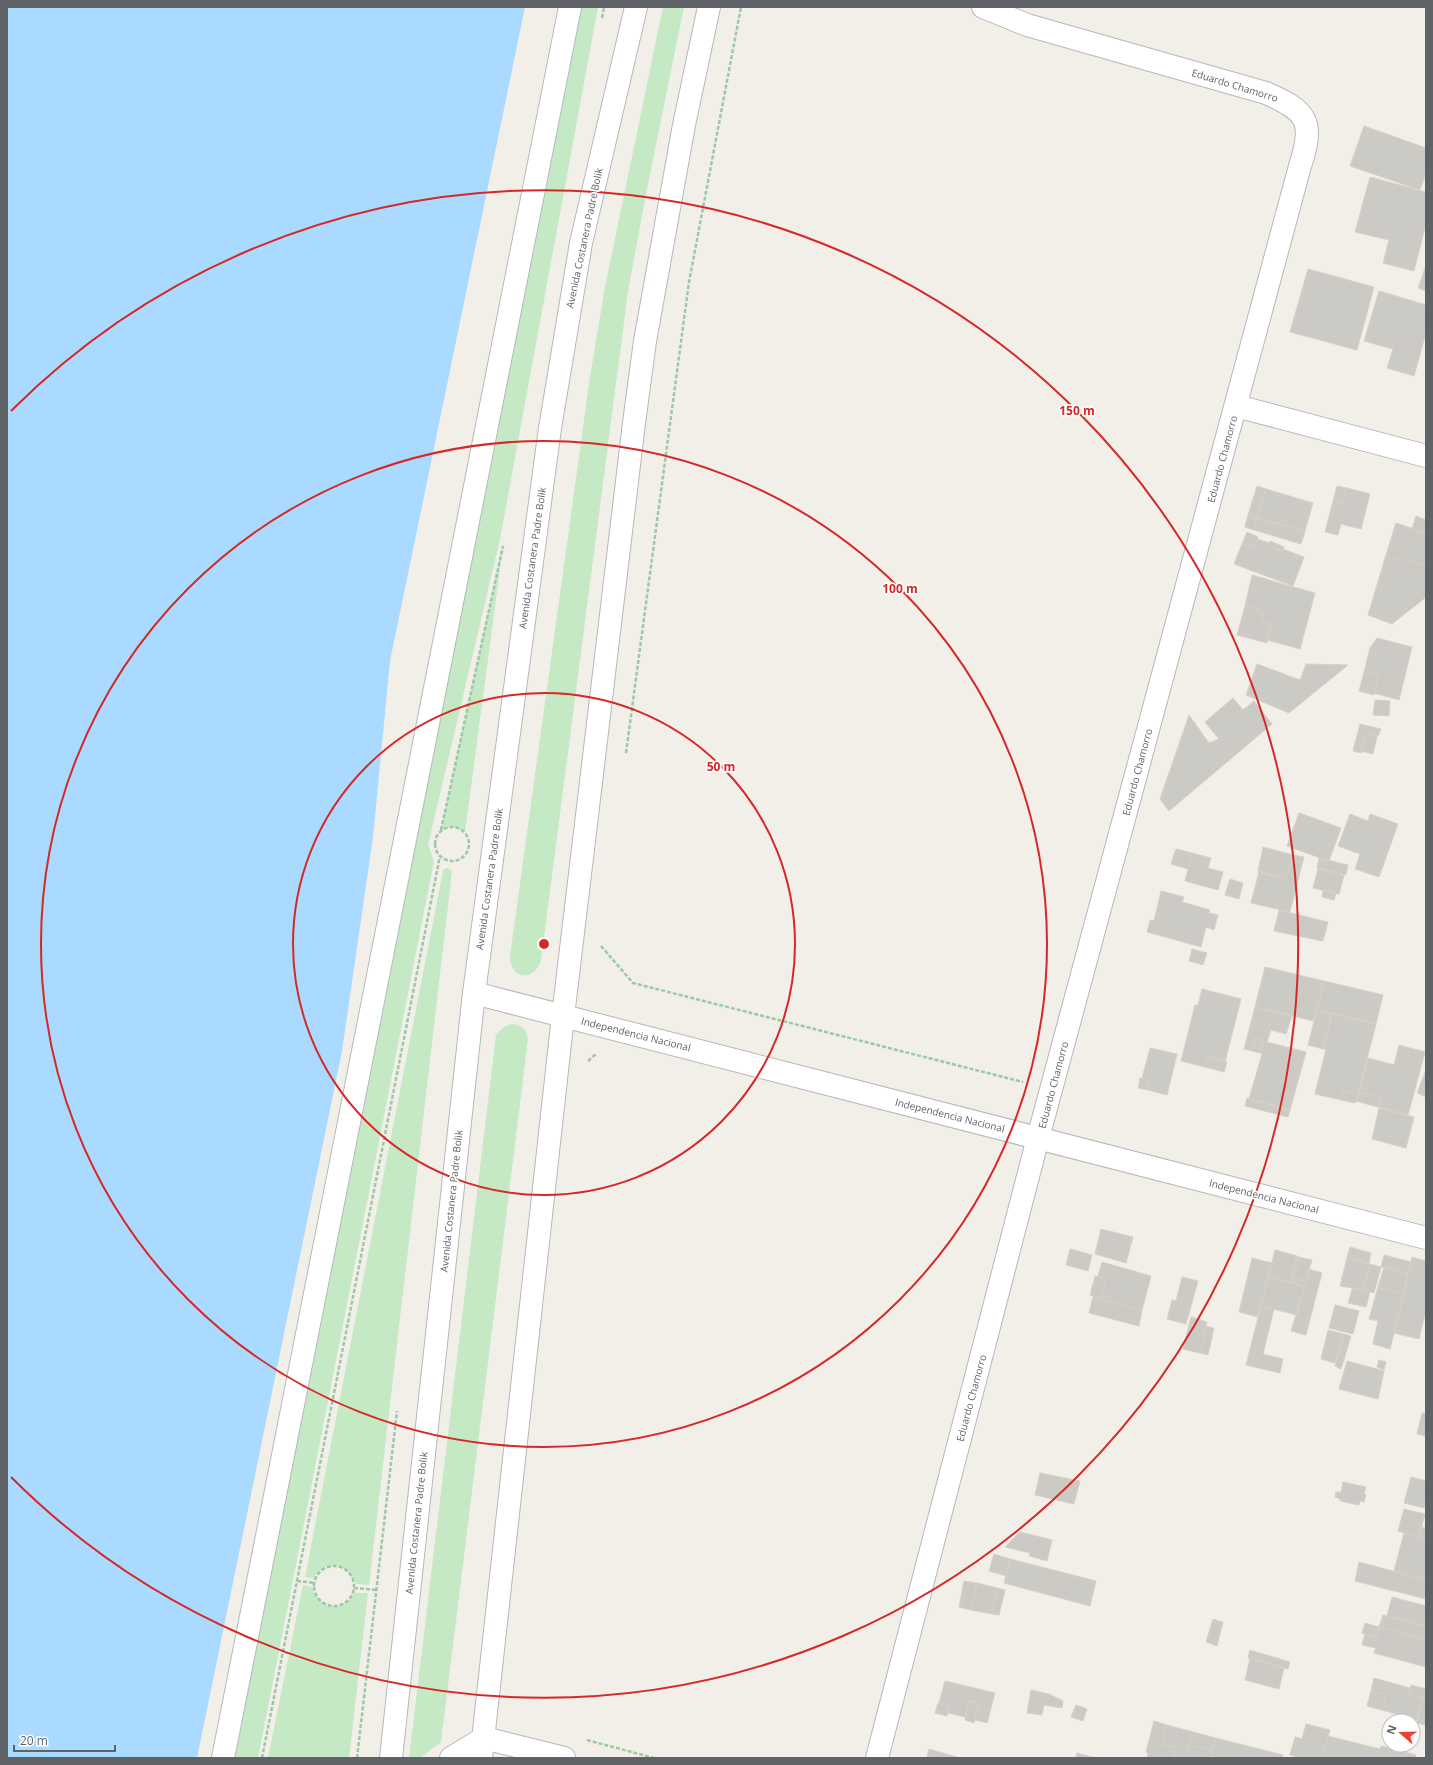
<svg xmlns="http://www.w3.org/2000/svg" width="1433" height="1765" font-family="'Open Sans',sans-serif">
	<rect width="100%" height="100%" fill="#f1efe8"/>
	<!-- green -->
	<path fill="#c5e8c5" d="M574,7H598L500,539L428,845L434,861L258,1758H229Z
		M663,7H684L647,189L628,291L541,960C537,976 518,982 512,966C510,963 510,959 510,956L590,377L605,287Z
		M504,539L465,832C458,825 450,825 441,830Z
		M448,868L452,871L369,1585L356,1584C349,1563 325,1557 314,1578L305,1577L443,871L444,869Z
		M513,1024C523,1026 526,1029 528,1039L441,1742L420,1758H409L496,1035C502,1029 505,1025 513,1024Z
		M303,1585L312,1587C316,1609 345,1615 354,1593H368L349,1758H268Z"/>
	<!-- water -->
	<path fill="#aadaff" d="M7,7H525L390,661L373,837L342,1051L197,1758H7Z"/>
	<!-- building -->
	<path fill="#cccac5" stroke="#d6d1c6" d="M1364,126L1426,148V173L1420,190L1350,166Z
		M1370,177L1426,192V224L1414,271L1383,263L1389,240L1355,232Z
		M1426,265V291L1418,288Z
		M1308,269L1374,287L1357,350L1290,332Z
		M1379,291L1426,305V333L1414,376L1387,368L1393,349L1364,341Z
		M1257,486L1266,489L1257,518L1248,515Z
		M1337,486L1347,488L1343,503L1333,501Z
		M1347,488L1370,494L1361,529L1341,524L1338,535L1325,532L1333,501L1343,503Z
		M1266,489L1313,503L1305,531L1257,518Z
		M1248,515L1257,518L1254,530L1245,527Z
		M1416,516L1426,520V533L1412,529Z
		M1257,518L1305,531L1301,544L1254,530Z
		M1396,523L1426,533V566L1386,555Z
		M1247,532L1258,537L1254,548L1242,544Z
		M1257,539L1269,543L1268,546L1282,551L1283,549L1304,557L1293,586L1234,564L1242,544L1254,548Z
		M1270,541L1284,547L1282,551L1268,546Z
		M1386,555L1426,566V597L1392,624L1368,615Z
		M1252,575L1315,593L1300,649L1267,640L1271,624L1262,621L1264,611L1245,606Z
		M1245,606L1264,611L1262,621L1271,624L1267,643L1237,635Z
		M1377,638L1412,647L1399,700L1374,693L1379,675L1364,672L1370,648Z
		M1257,664L1300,680L1306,664L1348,665L1289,713L1246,695Z
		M1364,672L1379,675L1374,695L1359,691Z
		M1233,698L1243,710L1254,701L1272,724L1169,811L1160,799L1189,715L1209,743L1219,739L1205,722Z
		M1375,700L1390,701L1389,716L1373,715Z
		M1360,724L1381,729L1378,736L1365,733L1361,753L1353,751Z
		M1365,733L1377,736L1373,754L1361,751Z
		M1299,813L1341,828L1329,861L1287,846Z
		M1350,814L1368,821L1370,814L1398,824L1379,877L1355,869L1360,854L1338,846Z
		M1263,847L1293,855L1286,879L1258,871Z
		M1176,849L1192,853L1188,869L1171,864Z
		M1192,853L1211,858L1208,868L1223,872L1218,890L1185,881Z
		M1293,855L1304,857L1290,912L1251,903L1259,872L1286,879Z
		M1319,858L1348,865L1346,875L1317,868Z
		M1318,869L1344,875L1339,894L1313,888Z
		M1230,879L1243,883L1239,899L1225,895Z
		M1161,891L1184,897L1182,902L1210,910L1209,913L1218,915L1214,930L1206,927L1201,947L1147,932L1150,920L1154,921Z
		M1323,891L1336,893L1334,900L1322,897Z
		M1279,910L1328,922L1323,941L1274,931Z
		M1192,949L1207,953L1203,965L1189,961Z
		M1265,967L1324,981L1314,1021L1255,1007Z
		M1324,981L1383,995L1376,1024L1317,1010Z
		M1202,989L1241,999L1225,1062L1208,1057L1205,1067L1181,1061L1195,1005H1198Z
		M1255,1007L1292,1016L1286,1034L1271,1030L1267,1042L1255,1038L1252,1051L1244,1049Z
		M1317,1010L1332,1013L1323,1049L1308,1045Z
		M1332,1013L1376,1024L1358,1094L1343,1090L1341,1100L1315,1094L1326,1049H1323Z
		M1255,1038L1263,1041L1260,1053L1252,1051Z
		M1263,1041L1306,1052L1290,1110L1249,1099L1262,1054L1260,1053Z
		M1399,1045L1425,1052L1408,1115L1378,1107L1381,1098L1359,1092L1368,1058L1394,1065Z
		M1150,1048L1177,1054L1167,1095L1148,1090L1150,1081L1142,1078Z
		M1208,1057L1227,1062L1224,1072L1205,1067Z
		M1426,1070V1097L1417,1093Z
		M1140,1078L1150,1081L1148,1090L1138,1088Z
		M1343,1090L1358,1094L1355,1103L1341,1100Z
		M1359,1092L1381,1098L1378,1107L1356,1101Z
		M1247,1098L1290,1110L1288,1117L1245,1106Z
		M1379,1108L1414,1117L1406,1148L1372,1139Z
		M1101,1229L1133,1237L1126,1263L1095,1254Z
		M1350,1247L1371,1253L1369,1263L1347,1258Z
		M1070,1249L1092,1255L1088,1271L1066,1265Z
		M1275,1250L1297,1256L1290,1282L1268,1277Z
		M1384,1255L1411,1262L1408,1274L1381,1267Z
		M1297,1256L1299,1257L1293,1278L1306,1281L1309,1269L1322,1273L1306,1335L1291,1331L1305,1286L1290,1282Z
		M1299,1257L1312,1260L1306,1281L1293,1278Z
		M1412,1257L1426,1261V1310L1419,1339L1394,1333Z
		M1252,1258L1272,1263L1258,1317L1239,1312Z
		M1347,1258L1370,1264L1363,1290L1340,1286Z
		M1102,1262L1151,1276L1142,1310L1100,1299L1106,1278L1098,1276Z
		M1370,1264L1381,1267L1374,1293L1363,1290Z
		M1384,1267L1408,1274L1404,1294L1378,1287Z
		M1095,1276L1106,1278L1100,1299L1090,1295Z
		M1182,1277L1198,1281L1186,1324L1167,1319L1172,1300L1176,1301Z
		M1268,1277L1305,1286L1297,1315L1261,1306Z
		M1353,1287L1370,1292L1366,1307L1348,1303Z
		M1378,1287L1404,1294L1390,1349L1373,1344L1378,1321L1369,1319Z
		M1093,1297L1142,1310L1139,1326L1089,1313Z
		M1335,1305L1359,1311L1353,1334L1329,1328Z
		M1261,1306L1274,1309L1263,1354L1283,1359L1280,1373L1246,1365Z
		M1191,1317L1207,1322L1205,1329L1189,1325Z
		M1189,1325L1206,1329L1200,1353L1183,1349Z
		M1206,1326L1214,1328L1208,1355L1200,1353L1206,1329Z
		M1328,1330L1344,1334L1335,1363L1321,1359Z
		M1344,1334L1351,1336L1341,1369L1335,1366Z
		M1379,1360L1386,1362L1384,1370L1377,1367Z
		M1347,1361L1384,1371L1378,1399L1339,1389Z
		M1422,1413L1426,1414V1436L1417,1434Z
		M1040,1473L1080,1481L1074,1504L1035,1495Z
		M1411,1477L1426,1481V1500L1424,1508L1404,1503Z
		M1343,1482L1366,1487L1364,1494L1366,1495L1364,1502L1360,1501L1359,1505L1340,1501V1499L1335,1497L1336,1492H1341Z
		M1404,1509L1425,1514L1419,1537L1398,1531Z
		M1421,1527L1426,1528V1539L1419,1537Z
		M1020,1532L1052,1540L1047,1561L1029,1556L1030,1553L1005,1547Z
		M1404,1533L1426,1539V1580L1394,1571Z
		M994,1554L1010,1559L1006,1576L989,1571Z
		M1010,1559L1096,1581L1090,1606L1004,1583Z
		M1359,1562L1426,1580V1599L1355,1581Z
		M964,1581L977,1583L971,1610L959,1607Z
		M977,1583L997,1588L992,1614L971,1610Z
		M997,1588L1005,1590L999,1615L992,1614Z
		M1392,1597L1426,1606L1425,1626L1387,1616Z
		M1383,1615L1426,1627V1640L1379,1627Z
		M1213,1619L1223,1622L1217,1646L1206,1642Z
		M1365,1623L1379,1627L1376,1637L1362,1633Z
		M1379,1627L1426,1639V1667L1374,1653L1376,1648L1362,1645L1365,1634L1376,1637Z
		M1250,1650L1290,1662L1288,1669L1248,1658Z
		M1250,1658L1284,1668L1279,1689L1245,1680Z
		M1374,1678L1410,1688L1408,1694L1424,1698L1417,1720L1382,1710L1386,1695L1371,1691Z
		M945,1681L995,1693L987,1723L975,1720L979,1703L969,1701L965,1717L948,1713L950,1706L939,1703Z
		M1411,1685L1426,1689L1424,1698L1408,1694Z
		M1031,1690L1049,1694L1063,1701L1062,1708L1044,1705L1042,1715L1027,1713Z
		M1371,1691L1386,1695L1382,1710L1367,1706Z
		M1424,1694L1426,1695V1725L1417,1723Z
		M969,1701L979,1703L974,1723L965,1720Z
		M938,1703L950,1706L947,1716L935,1713Z
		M1076,1705L1087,1709L1083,1721L1071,1717Z
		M1154,1721L1167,1725L1162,1745L1177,1748L1174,1758H1147L1148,1753L1146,1752Z
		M1306,1724L1330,1730L1322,1758H1301L1290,1755L1295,1737L1302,1739Z
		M1167,1725L1193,1732L1185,1758H1174L1177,1748L1162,1745Z
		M1193,1732L1216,1738L1212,1751L1189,1745Z
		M1328,1736L1380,1749L1381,1746L1416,1755L1415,1758H1322Z
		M1216,1738L1283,1755L1282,1758H1219L1211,1756Z
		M1189,1745L1212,1751L1210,1758H1185Z
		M929,1749L960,1758H927Z
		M1077,1753L1095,1758H1076Z"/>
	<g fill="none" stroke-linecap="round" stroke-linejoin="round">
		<!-- minor casing -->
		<g stroke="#b5b8bc" stroke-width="24">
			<path id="minor" d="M1236,406L1426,456
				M474,993L1426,1238
				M223,1758L570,7
				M391,1758L474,993L550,428L581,243L636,7
				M451,1758L484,1738L564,1758
				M481,1758L563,1016L634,423L645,341L684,125L709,7
				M877,1758L1038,1138L1300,166C1315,121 1307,111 1266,93L1027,25L983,7"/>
		</g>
		<!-- path -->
		<path stroke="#9cc7a9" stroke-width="2.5" stroke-dasharray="4 2" stroke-linecap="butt" d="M602,18L604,7
			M626,753L689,282L741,7
			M435 844a17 17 0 1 1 34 0a17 17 0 1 1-34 0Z
			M441,830L503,546
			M601,946L633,983L1023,1082
			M588,1061L596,1054
			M314 1586a20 20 0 1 1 40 0a20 20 0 1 1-40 0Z
			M297,1581L315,1583
			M354,1588L377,1590
			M587,1740L654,1758
			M262,1758L440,856
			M357,1758L397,1411"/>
		<!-- minor -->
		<use href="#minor" stroke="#fff" stroke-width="22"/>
	</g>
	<!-- distance rings -->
	<g fill="none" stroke="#d62828" stroke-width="2">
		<circle cx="544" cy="944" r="251"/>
		<circle cx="544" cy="944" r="503"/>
		<path d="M11 411A754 754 0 1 1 11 1477"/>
	</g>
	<g text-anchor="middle" stroke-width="3.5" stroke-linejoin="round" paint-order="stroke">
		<!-- street labels -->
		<g font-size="10" fill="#5f6368" stroke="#fff">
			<text transform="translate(1235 85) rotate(17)" y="4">Eduardo Chamorro</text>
			<text transform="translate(584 238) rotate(-78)" y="4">Avenida Costanera Padre Bolik</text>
			<text transform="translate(1222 459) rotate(-75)" y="4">Eduardo Chamorro</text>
			<text transform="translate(532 558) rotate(-82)" y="4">Avenida Costanera Padre Bolik</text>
			<text transform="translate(1137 772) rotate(-75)" y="4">Eduardo Chamorro</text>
			<text transform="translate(489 879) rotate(-82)" y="4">Avenida Costanera Padre Bolik</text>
			<text transform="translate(636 1034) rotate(14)" y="4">Independencia Nacional</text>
			<text transform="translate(1053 1085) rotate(-75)" y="4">Eduardo Chamorro</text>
			<text transform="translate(950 1115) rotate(14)" y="4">Independencia Nacional</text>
			<text transform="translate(1264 1196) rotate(14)" y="4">Independencia Nacional</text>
			<text transform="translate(451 1201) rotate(-84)" y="4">Avenida Costanera Padre Bolik</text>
			<text transform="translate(971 1398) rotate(-75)" y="4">Eduardo Chamorro</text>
			<text transform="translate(416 1523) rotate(-84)" y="4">Avenida Costanera Padre Bolik</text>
		</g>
	</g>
	<circle cx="544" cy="944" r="6" fill="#d62828" stroke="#fff" stroke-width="2"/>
	<g font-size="12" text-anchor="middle" font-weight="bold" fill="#d62828" stroke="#fff" stroke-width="3.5" stroke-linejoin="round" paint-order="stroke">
		<text x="1077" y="415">150 m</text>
		<text x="900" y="593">100 m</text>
		<text x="721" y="771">50 m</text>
	</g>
	<!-- border -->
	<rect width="1433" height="1765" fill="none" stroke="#5f6368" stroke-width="16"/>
	<!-- north arrow -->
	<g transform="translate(1401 1733) rotate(290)"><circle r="19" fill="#ffffff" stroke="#bfc1c3"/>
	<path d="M0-3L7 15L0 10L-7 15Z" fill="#ea4335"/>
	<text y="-6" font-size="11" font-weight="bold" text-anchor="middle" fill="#5f6368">N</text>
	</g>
	<!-- scale -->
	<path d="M14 1745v6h101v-6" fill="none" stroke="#5f6368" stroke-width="2"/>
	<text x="20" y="1745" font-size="12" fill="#5f6368" stroke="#ffffff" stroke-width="3" paint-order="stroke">20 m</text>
</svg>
